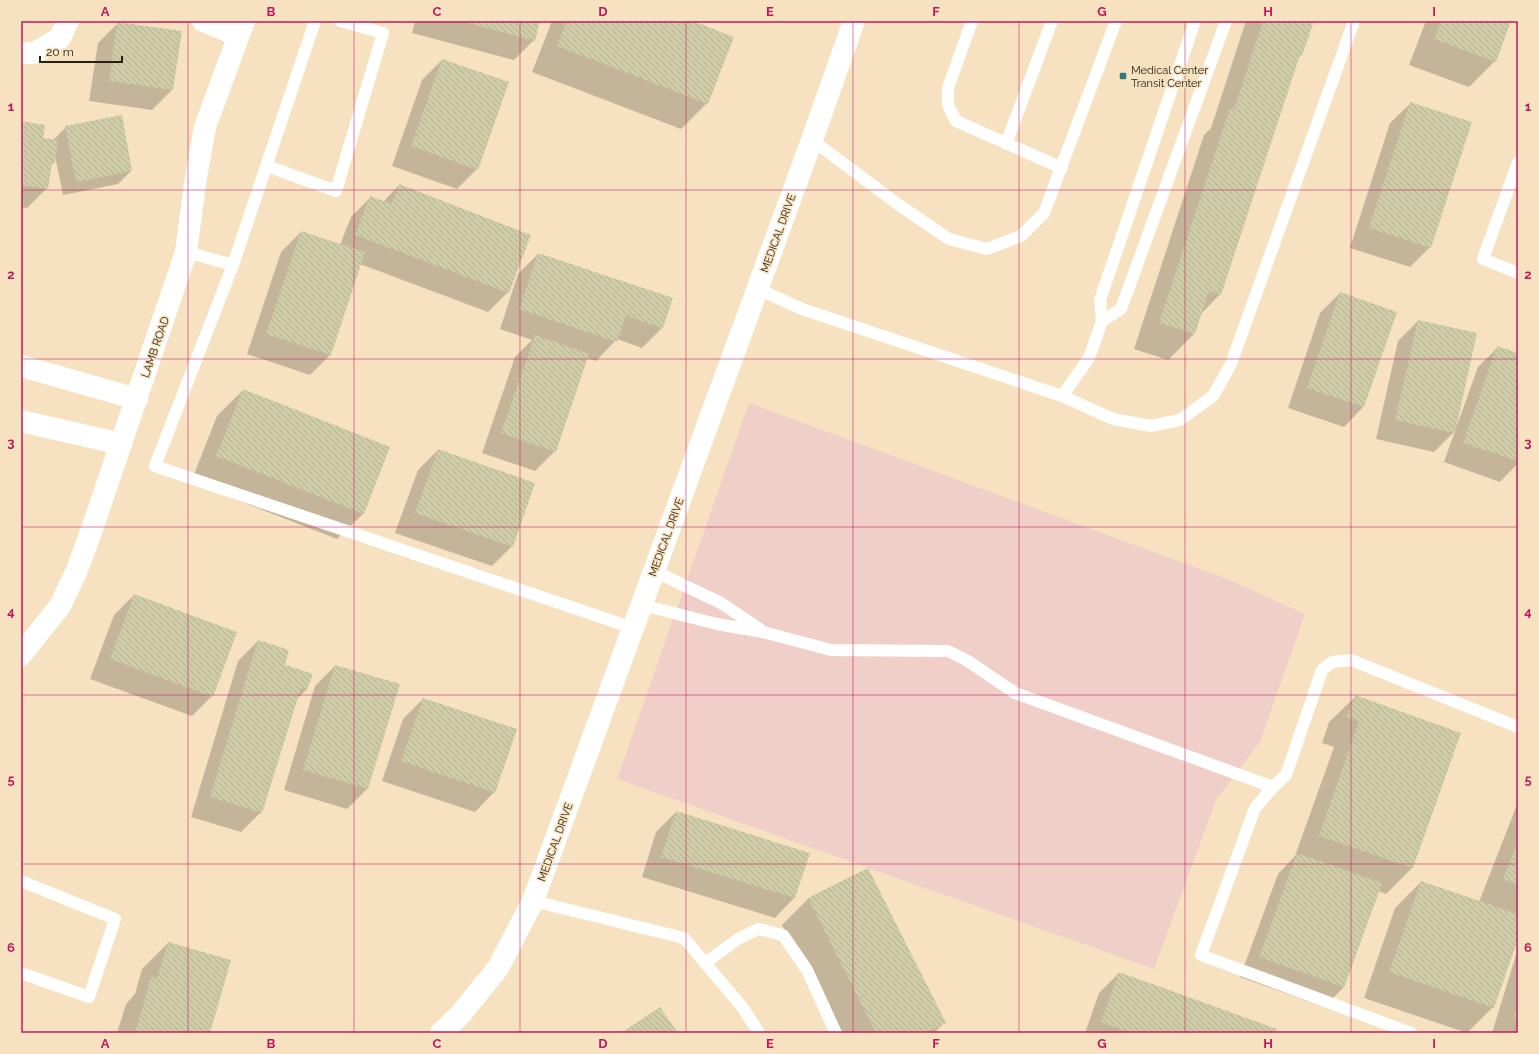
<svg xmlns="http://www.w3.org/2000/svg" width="1539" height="1054" font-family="Raleway,sans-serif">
	<defs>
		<pattern id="building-back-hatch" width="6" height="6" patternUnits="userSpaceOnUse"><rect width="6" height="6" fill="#cfcda8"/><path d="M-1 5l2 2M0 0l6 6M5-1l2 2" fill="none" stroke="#b2b090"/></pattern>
	</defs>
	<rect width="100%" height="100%" fill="#f6e2c0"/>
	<!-- grass -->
	<path fill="#efcfc7" d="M749,403L1227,579L1305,614L1260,742L1216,800L1154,969L617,779Z"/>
	<!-- shadow -->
	<path fill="#0003" d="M415,21H539L534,40L514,60L412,33Z
		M552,21H691L707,103L681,129L532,72Z
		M1246,21H1313L1301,55L1297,59L1220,294L1201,314L1194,334L1168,360L1134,349L1204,135L1211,128Z
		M1426,21H1510L1495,61L1469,87L1409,65Z
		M118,23L172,90L152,110L89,101L98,43Z
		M442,60L477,169L457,189L392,166L422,80Z
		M1410,104L1430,247L1410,267L1350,248L1390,123Z
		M21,123L42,139L53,140L66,127L131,171L118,184L63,195L55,156L54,163L50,166L47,188L27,208L21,207Z
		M399,185L508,292L488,312L360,264L330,355L310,375L247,354L281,252L301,232L340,245L351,217L371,197L383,202Z
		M538,254L672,298L662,328L642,348L617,339L596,361L587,358L555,451L535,471L482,453L515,357L532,340L500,329L518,274Z
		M1340,293L1363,407L1344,427L1288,408L1320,313Z
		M1418,321L1455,427L1456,428L1478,367L1498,347L1518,354V463L1500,482L1444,462L1455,431L1434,452L1376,439L1398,341Z
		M243,390L389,448L363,514L337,539L191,482L217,416Z
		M438,450L512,546L492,566L395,533L418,470Z
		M134,595L212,696L192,716L90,679L114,615Z
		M258,641L306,690L296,700L261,812L241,832L191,817L238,661Z
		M335,666L367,789L347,809L284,790L315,686Z
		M1355,697L1412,868L1386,894L1379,891L1344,987L1324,1007L1240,977L1278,874L1295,856L1334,747L1322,743L1329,722Z
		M423,699L494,792L475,812L382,781L403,719Z
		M1518,802V936L1493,1007L1467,1033L1364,998L1395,908L1421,882L1479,902Z
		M676,812L809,854L794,898L775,918L642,877L656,832Z
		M868,869L945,1022L934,1033H837L782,925L808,899Z
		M168,943L209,1033H117L126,1004L135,994L142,969Z
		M1518,948V1033H1492Z
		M1119,973L1274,1033H1085L1099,993Z"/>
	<!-- building -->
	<path fill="url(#building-back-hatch)" d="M461,21H540L535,41Z
		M567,21H693L734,37L708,104L557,46Z
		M1263,21H1314L1302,56L1300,55L1221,295L1209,291L1195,334L1159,323L1230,108L1234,109Z
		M1441,21H1511L1496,62L1434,39Z
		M117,22L182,31L173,90L109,81Z
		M442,59L509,82L478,170L411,146Z
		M1410,102L1472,122L1431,248L1369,228Z
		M122,115L132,171L76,182L65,126Z
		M21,121L45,125L43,138L58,140L55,163H52L48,189L21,185Z
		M399,184L531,235L509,293L355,235L370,196L391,204Z
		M301,231L365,252L331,355L266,334Z
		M538,253L673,298L663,328L626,316L617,342L519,309Z
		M1340,292L1397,312L1364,407L1307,388Z
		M1418,320L1477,333L1455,433L1395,420Z
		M535,335L589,354L556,452L501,433Z
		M1497,346L1518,353V461L1463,443Z
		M243,389L390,447L364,514L216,456Z
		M438,449L535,483L513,547L415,513Z
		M134,594L237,632L213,697L110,659Z
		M258,640L289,650L285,665L313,674L307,690L301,688L262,813L210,797Z
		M335,665L400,684L368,789L303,770Z
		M1355,695L1461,733L1413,868L1319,836L1359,721L1347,717Z
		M423,698L517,729L495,793L401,761Z
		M676,811L810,853L795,898L661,857Z
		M1518,841V885L1503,879Z
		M1297,853L1382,883L1344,987L1259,957Z
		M868,868L946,1023L926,1033H876L808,898Z
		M1421,881L1518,914V939L1494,1008L1389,972Z
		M168,942L231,960L210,1033H135L151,977L157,979Z
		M1119,972L1277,1029L1275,1033H1131L1101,1022Z
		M1518,1005V1020L1513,1019Z
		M660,1007L678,1033H621Z"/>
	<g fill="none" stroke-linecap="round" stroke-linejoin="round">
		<!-- lane -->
		<path stroke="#fff" stroke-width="12" d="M972,21L948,88V105L956,121L1062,168
			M812,140L899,205L949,239L987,249L1021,236L1044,213L1116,21
			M1006,144L1052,21
			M1518,162L1483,259L1518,273
			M267,166L336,191L383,33L340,21
			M186,252L233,265L315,21
			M233,265L155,466L633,628
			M758,289L802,309L1062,396L1113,419L1151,426L1180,420L1213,396L1231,364L1354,21
			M1102,321L1121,309L1226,21
			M1062,396L1089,358L1102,321L1100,300L1195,21
			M654,571L721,603L761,630
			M642,605L717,624L763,632L831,650L948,651L968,661L1015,693L1273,787
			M21,881L115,919L89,997L21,973
			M533,901L684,938L743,1008L759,1033
			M705,963L738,939L758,929L783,935L807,970L836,1033
			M1411,1033L1201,955L1255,808L1273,787L1286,775L1322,670L1332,662L1351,660L1518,727"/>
		<!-- street -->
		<path stroke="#fff" stroke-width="22" d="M203,21L238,35
			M21,53H35L60,38L68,21
			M21,366L137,399
			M21,421L121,444
			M21,655L60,606L77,570L92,529L186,252L196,177L205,127L244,21
			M441,1033L460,1015L498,968L533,901L812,140L854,21"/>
	</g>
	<!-- grid -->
	<path fill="none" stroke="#c2185b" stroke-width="1" stroke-opacity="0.55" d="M188,21V1033M354,21V1033M520,21V1033M686,21V1033M853,21V1033M1019,21V1033M1185,21V1033M1351,21V1033M21,190H1518M21,359H1518M21,527H1518M21,695H1518M21,864H1518"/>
	<!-- markers -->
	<rect fill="#2f797d" stroke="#f6e2c0" stroke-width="1.5" x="1119" y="72" width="8" height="8" rx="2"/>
	<g text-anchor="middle" stroke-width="3" stroke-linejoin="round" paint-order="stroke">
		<!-- poi labels -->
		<g font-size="11" fill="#282013" stroke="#f6e2c0" text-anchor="start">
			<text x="1131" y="74">Medical Center<tspan x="1131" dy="13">Transit Center</tspan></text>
		</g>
		<!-- street labels -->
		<g font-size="11" fill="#282013" stroke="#f6e2c0">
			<text transform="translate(778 233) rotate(-70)" y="4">MEDICAL DRIVE</text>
			<text transform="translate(155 347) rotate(-71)" y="4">LAMB ROAD</text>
			<text transform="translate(666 537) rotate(-70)" y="4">MEDICAL DRIVE</text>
			<text transform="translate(555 842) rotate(-70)" y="4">MEDICAL DRIVE</text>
		</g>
	</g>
	<!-- border -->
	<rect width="1539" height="1054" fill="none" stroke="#f6e2c0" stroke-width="44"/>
	<!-- scale -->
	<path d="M40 56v6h82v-6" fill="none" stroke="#282013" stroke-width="2"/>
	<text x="46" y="56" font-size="12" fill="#282013" stroke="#f6e2c0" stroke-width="3" paint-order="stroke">20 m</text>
	<rect x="22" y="22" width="1495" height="1010" fill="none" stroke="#c2185b" stroke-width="1.5"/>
	<g font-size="13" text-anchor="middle" font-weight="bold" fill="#c2185b">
		<text x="105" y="16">A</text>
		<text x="271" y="16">B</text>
		<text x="437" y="16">C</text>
		<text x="603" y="16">D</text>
		<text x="770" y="16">E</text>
		<text x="936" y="16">F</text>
		<text x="1102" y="16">G</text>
		<text x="1268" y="16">H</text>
		<text x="1434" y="16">I</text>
		<text x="11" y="111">1</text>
		<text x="1528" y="111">1</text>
		<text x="11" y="279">2</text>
		<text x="1528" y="279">2</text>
		<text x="11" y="447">3</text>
		<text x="1528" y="447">3</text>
		<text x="11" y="616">4</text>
		<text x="1528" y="616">4</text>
		<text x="11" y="784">5</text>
		<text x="1528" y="784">5</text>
		<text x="11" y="952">6</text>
		<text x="1528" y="952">6</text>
		<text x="105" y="1048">A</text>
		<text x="271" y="1048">B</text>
		<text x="437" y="1048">C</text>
		<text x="603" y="1048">D</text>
		<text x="770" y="1048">E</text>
		<text x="936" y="1048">F</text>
		<text x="1102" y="1048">G</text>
		<text x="1268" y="1048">H</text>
		<text x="1434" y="1048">I</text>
	</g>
</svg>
